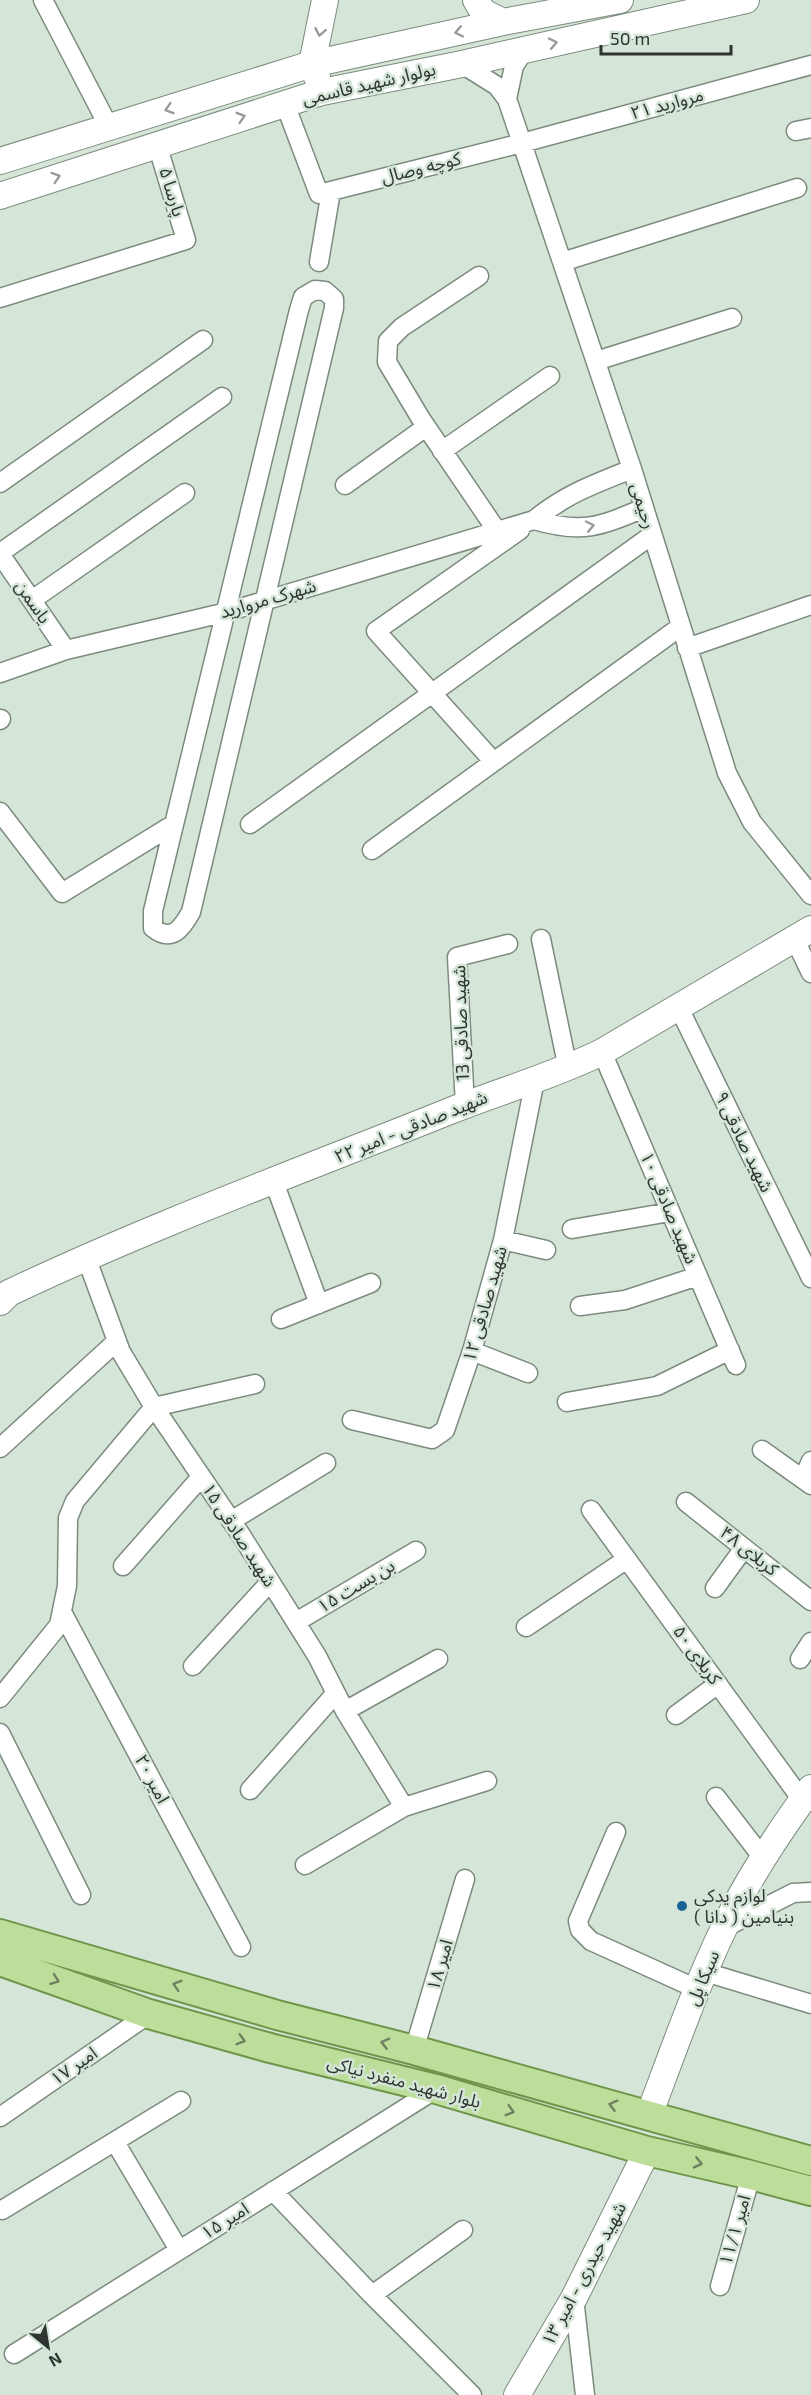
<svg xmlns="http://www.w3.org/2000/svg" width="811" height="2395" font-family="'Exo 2','Noto Sans Arabic',sans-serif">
	<rect width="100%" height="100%" fill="#d5e6d8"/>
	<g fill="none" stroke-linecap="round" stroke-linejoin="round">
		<!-- street casing -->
		<g stroke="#7c8b7e" stroke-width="21">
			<path id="street" d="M43,0L109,127
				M462,64L497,86L507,99L632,469L727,773L752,822L811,895
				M507,99L514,66L525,49
				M285,104L319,194L522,143L811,65
				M796,131L811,128
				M319,262L331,191
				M562,262L797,188
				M479,276L402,327L388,341L387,362L421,419L497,531
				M315,290L325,291L334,299V308L191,912C182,928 172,943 153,928V911L299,310L303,297Z
				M0,298L186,240L157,144
				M596,361L732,318
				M442,451L550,376
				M0,483L203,340
				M345,485L426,427
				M534,520C582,534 599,527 644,508
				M0,553L222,397
				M0,554L66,650
				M32,600L185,493
				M687,648L811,605
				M0,673L66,650L227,612L534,520C566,494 594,484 632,469
				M0,720L1,719
				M493,761L376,631L520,530
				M0,812L62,893L174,824
				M250,824L652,535
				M372,850L680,627
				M541,939L568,1069
				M795,940L811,973
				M678,1006L811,1278
				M602,1052L736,1365
				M465,1105L457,957L508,944
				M274,1182L319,1304
				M572,1229L670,1212
				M503,1240L546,1250
				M86,1257L121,1352L154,1407L241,1535L317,1656L345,1711L404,1807
				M580,1306L625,1300L698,1276
				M281,1319L371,1283
				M472,1351L528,1373
				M567,1402L657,1386L730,1350
				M352,1420L432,1439L445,1430L472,1351L503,1240L535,1080
				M0,1448L117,1341
				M762,1450L811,1485
				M803,1479L811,1461
				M686,1502L811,1601
				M591,1510L802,1800
				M231,1521L326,1463
				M123,1566L201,1477
				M715,1588L744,1548
				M62,1612L241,1947
				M296,1622L416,1551
				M526,1627L627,1559
				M800,1659L811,1642
				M193,1666L270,1582
				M0,1698L59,1625L67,1586L68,1518L75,1501L154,1407L255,1384
				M345,1711L438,1659
				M676,1715L718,1684
				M0,1733L81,1895
				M250,1790L336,1693
				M716,1797L763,1858
				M616,1832L578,1921L580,1930L591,1941L697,1989
				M305,1865L404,1807L487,1781
				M724,1928L793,1893L811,1892
				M705,1972L811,2004
				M414,2050L465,1879
				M0,2117L149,2014
				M115,2142L179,2250
				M273,2191L372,2295L472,2395
				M2,2210L181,2101
				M720,2286L751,2175
				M372,2295L463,2230
				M574,2298L585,2395
				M14,2354L436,2089"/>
		</g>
		<!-- secondary casing -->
		<g stroke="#7c8b7e" stroke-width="28">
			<path id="secondary" d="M476,0L483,12L503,22
				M317,77L312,64L325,0
				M0,161L312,64L503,22L620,0
				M0,196L322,92L462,64L746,0
				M0,1302L9,1293C152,1225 303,1170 450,1111C500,1091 553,1076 602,1052L811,929
				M649,2115C673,2052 695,1988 724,1928C748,1878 779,1832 811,1788
				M517,2395L574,2298L647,2151"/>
		</g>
		<!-- primary casing -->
		<g stroke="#6f954a" stroke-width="32">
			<path id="primary" d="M0,1934L277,2015L414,2050L811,2161
				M0,1961L149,2014L270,2048L436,2089L647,2151L751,2175L811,2191"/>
		</g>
		<!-- street -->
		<use href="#street" stroke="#fff" stroke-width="18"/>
		<!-- secondary -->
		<use href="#secondary" stroke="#fff" stroke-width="26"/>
		<!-- primary -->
		<use href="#primary" stroke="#bdde9b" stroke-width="28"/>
	</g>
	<!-- one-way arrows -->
	<defs><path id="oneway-chevron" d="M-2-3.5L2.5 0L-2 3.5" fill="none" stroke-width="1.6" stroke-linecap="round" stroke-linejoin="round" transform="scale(1.5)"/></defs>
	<g stroke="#979a98">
		<use href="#oneway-chevron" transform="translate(320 32) rotate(101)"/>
		<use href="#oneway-chevron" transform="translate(459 32) rotate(168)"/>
		<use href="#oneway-chevron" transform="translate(553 43) rotate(-12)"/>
		<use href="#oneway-chevron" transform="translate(169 109) rotate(163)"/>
		<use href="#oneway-chevron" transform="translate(241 117) rotate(-17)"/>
		<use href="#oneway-chevron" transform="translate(56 177) rotate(-18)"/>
		<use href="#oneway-chevron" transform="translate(590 526) rotate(-12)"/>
	</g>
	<g stroke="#6f8160">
		<use href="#oneway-chevron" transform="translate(55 1980) rotate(20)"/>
		<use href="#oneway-chevron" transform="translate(177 1985) rotate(-163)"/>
		<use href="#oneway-chevron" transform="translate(241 2040) rotate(16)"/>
		<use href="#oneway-chevron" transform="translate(385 2043) rotate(-166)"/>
		<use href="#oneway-chevron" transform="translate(613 2105) rotate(-165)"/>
		<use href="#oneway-chevron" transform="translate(510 2111) rotate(16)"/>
		<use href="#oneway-chevron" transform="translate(698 2163) rotate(13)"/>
	</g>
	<!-- markers -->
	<circle fill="#1a6396" stroke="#d5e6d8" stroke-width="2" cx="682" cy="1906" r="6"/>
	<g text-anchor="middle" stroke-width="5" stroke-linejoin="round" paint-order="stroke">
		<!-- street labels -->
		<g font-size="18" fill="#2f3530" stroke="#d5e6d8">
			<text transform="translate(369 84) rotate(-13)" y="6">بولوار شهید قاسمی</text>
			<text transform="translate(667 104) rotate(-15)" y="6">مروارید ۲۱</text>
			<text transform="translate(421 168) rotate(-14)" y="6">کوچه وصال</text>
			<text transform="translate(172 192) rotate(73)" y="6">پارسا ۵</text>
			<text transform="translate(643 506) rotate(73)" y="6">رحیمی</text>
			<text transform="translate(268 599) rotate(-16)" y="6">شهرک مروارید</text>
			<text transform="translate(33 602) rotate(55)" y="6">یاسمن</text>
			<text transform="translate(461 1023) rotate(-92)" y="6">شهید صادقی 13</text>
			<text transform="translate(411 1127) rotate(-22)" y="6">شهید صادقی - امیر ۲۲</text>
			<text transform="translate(744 1142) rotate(64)" y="6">شهید صادقی ۹</text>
			<text transform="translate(669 1208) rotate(67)" y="6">شهید صادقی ۱۰</text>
			<text transform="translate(485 1304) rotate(-74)" y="6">شهید صادقی ۱۲</text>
			<text transform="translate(239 1535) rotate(57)" y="6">شهید صادقی ۱۵</text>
			<text transform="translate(749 1551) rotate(38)" y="6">کربلای ۴۸</text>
			<text transform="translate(356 1586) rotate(-31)" y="6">بن بست ۱۵</text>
			<text transform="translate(697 1655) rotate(54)" y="6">کربلای ۵۰</text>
			<text transform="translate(152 1779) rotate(62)" y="6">امیر ۲۰</text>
			<text transform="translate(440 1965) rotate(-74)" y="6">امیر ۱۸</text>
			<text transform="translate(703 1978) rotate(-67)" y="6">سیکا پل</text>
			<text transform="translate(74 2066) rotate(-35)" y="6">امیر ۱۷</text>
			<text transform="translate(404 2082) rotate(15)" y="6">بلوار شهید منفرد نیاکی</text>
			<text transform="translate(225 2221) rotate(-32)" y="6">امیر ۱۵</text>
			<text transform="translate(735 2230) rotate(-74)" y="6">امیر ۱۱/۱</text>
			<text transform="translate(584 2274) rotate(-62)" y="6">شهید حیدری - امیر ۱۳</text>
		</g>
		<!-- poi labels -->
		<g font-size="18" fill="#2f3530" stroke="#d5e6d8" text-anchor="start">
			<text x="694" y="1902">لوازم یدکی<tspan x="694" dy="21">بنیامین ( دانا )</tspan></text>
		</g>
	</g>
	<!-- north arrow -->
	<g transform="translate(48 2347) rotate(150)" stroke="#d5e6d8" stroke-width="4.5" paint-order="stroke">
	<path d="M0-4.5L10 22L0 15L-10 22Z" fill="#2f3530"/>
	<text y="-9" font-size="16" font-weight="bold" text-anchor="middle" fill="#2f3530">N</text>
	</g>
	<!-- scale -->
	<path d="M601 45v9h130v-9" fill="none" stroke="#2f3530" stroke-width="3"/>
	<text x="610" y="45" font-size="18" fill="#2f3530" stroke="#d5e6d8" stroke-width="4.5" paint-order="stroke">50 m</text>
</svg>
